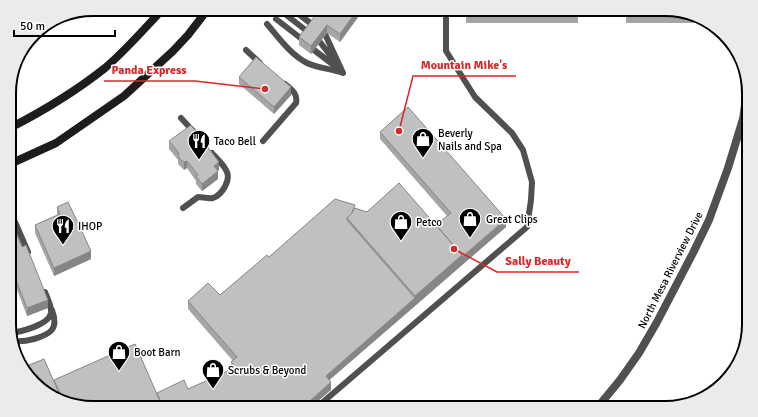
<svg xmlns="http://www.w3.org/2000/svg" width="758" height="417" font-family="Signika,sans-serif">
	<rect width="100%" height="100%" fill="#fff"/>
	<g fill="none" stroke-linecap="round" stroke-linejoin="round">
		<!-- lane -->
		<path stroke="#505050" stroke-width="6" d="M292,9L313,25
			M285,14L308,32
			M276,19L303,40
			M267,24C279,38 290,54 307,63C317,68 332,69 343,73
			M325,34L343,73
			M320,42L336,63
			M246,50L260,63
			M314,50L335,66
			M181,118L194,132
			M263,141L296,103C298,94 292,90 285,84
			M183,208L198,197C202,197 209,199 213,198C222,195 232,179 226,170C223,164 216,158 212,153
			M15,222L28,252
			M10,333C20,332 49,325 51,313C52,306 47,298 45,292
			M12,341C20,342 27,341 34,339C51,334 59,329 52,310
			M316,408L527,227L531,200L532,182L523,150L512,133L475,97L446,51V9"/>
		<!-- street -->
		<path stroke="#505050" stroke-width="8" d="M597,408L620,380L639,353L657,322L693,253L709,220L728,168L743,119L748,84"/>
		<!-- secondary -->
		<path stroke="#1d1d1d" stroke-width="8" d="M10,128C43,111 76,91 105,68C126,50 144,29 163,9
			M10,164L56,143L124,96L173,51L188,35L208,9"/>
	</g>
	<!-- wall -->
	<path fill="#a5a5a5" d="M364,9L340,42L327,33L311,54L299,45V37Z
		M466,9H578V23H466Z
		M626,9H665L707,20L710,23H626Z
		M239,77L291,95L274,114L239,84Z
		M380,132L506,227L329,380L331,390L93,408L54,381L157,393L188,389L226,372L231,368V362L233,361L188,309V301L220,295L269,257L355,208L367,212L436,225L447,216L380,139Z
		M169,141L219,170L218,171V179L202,191L196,184V181L187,168L184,170L178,164V160L169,149Z
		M57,207L91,259L54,276L35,233V225L57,215Z
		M10,230L22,247L48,308L27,316L16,287L11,289L10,285Z"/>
	<!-- shaded-wall -->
	<path fill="#868686" d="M358,9H364L340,42V34Z
		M327,25V33L311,54V46Z
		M291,87V95L274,114V107Z
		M187,161V168L184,170V162Z
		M219,162V170L214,173V166Z
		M218,171V179L202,191V184Z
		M506,219V227L462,265V257Z
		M91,251V259L54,276V268Z
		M462,255V265L415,306V296Z
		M16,280V287L11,289V282Z
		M415,298V306L326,383V376Z
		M48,300V308L27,316V308Z
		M331,382V390L310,408H302Z"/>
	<!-- building -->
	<path fill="#c0c0c0" stroke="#868686" d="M320,9H358L340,34L327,25L311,46L299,37Z
		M466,9H578V13H466Z
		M626,9H665L681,13H626Z
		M256,57L291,87L274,107L239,77Z
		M408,107L506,219L462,257V255L436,225L451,213L380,132Z
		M191,125L219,162L214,166L218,171L202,184L196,176L198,175L187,161L184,162L181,160L178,156L179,153L169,141Z
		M399,183L462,255L415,296L347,218L352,213L354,208L367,212Z
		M335,199L355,205L352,213L347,218V220L415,298L326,376L331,382L302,408H163L157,393L184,380L188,389L226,372L234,365L231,362L237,357L188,301L208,283L220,295L267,255L269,257Z
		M68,202L91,251L54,268L35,225L60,214L57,207Z
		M14,228L22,247L26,245L48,300L27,308L16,280L11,282L10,278V230Z
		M135,344L163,408H93L63,400L54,380Z
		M44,359L62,400L51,397L23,371L22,368Z"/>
	<!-- icons -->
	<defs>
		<g id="shop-pin" transform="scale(1.15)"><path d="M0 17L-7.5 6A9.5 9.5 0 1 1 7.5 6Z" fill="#000" stroke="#fff"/><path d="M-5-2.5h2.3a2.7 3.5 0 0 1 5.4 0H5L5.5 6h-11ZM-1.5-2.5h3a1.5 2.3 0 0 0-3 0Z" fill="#fff"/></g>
		<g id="restaurant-pin" transform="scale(1.15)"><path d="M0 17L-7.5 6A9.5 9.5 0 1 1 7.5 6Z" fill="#000" stroke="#fff"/><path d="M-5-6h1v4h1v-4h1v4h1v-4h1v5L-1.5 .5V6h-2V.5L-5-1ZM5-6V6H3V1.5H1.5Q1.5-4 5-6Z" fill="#fff"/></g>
	</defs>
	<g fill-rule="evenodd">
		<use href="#shop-pin" x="423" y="139"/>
		<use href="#restaurant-pin" x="199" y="141"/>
		<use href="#shop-pin" x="470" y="219"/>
		<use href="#shop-pin" x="401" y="222"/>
		<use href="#restaurant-pin" x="63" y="226"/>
		<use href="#shop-pin" x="119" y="352"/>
		<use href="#shop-pin" x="213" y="370"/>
	</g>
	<g text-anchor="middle" stroke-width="3" stroke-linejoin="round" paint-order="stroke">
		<!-- poi labels -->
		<g font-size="11" fill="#000" stroke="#fff" text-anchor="start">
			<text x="438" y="137">Beverly<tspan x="438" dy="13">Nails and Spa</tspan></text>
			<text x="214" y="145">Taco Bell</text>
			<text x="486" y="223">Great Clips</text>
			<text x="416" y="226">Petco</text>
			<text x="78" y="230">IHOP</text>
			<text x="134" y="356">Boot Barn</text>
			<text x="228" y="374">Scrubs &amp; Beyond</text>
		</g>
		<!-- street labels -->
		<g font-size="11" fill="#000" stroke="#fff">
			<text transform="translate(670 270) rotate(-63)" y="4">North Mesa Riverview Drive</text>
		</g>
	</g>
	<!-- crop -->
	<path d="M0 0H758V417H0ZM93 16H665A77 77 0 0 1 742 93V324A77 77 0 0 1 665 401H93A77 77 0 0 1 16 324V93A77 77 0 0 1 93 16Z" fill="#ebebeb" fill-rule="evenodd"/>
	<path fill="none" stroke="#000" stroke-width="2" d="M93 16H665A77 77 0 0 1 742 93V324A77 77 0 0 1 665 401H93A77 77 0 0 1 16 324V93A77 77 0 0 1 93 16Z"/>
	<!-- callouts -->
	<path fill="none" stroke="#d62828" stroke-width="1.5" d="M399 131L413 76H516M265 89L195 81H104M454 249L497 272H579"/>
	<g fill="#d62828" stroke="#fff" stroke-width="1.5">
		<circle cx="399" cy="131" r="4"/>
		<circle cx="265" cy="89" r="4"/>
		<circle cx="454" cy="249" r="4"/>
	</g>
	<g font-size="12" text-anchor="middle" font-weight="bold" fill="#d62828" stroke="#fff" stroke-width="3" stroke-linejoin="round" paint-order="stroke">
		<text x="464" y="69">Mountain Mike's</text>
		<text x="149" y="74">Panda Express</text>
		<text x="538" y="265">Sally Beauty</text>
	</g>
	<!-- scale -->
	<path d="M14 30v6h101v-6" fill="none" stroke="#000000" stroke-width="2"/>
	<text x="20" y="30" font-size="12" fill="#000000" stroke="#ffffff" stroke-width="3" paint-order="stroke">50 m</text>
</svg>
